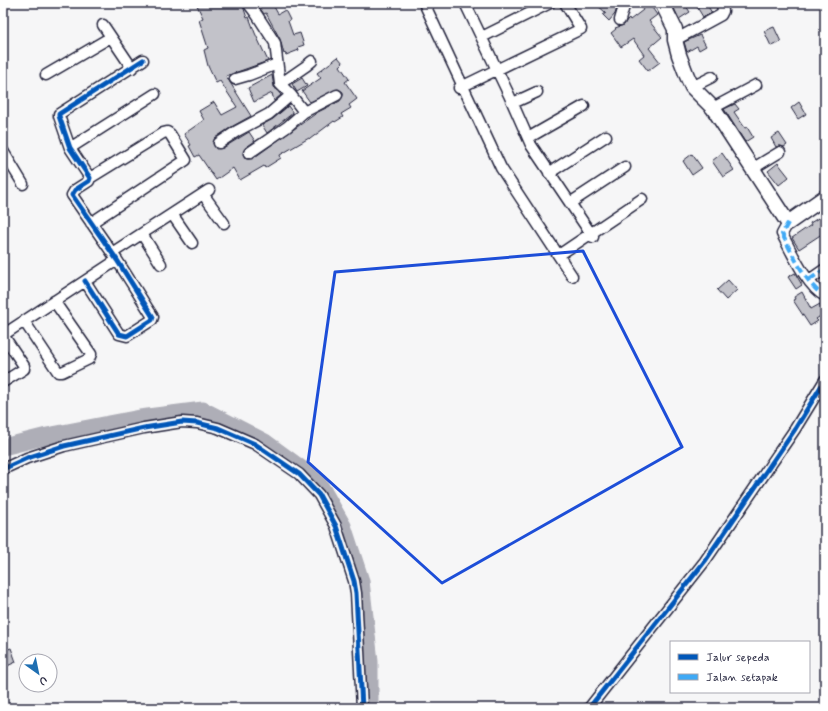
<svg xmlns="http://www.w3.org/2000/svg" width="828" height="711" font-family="Mynerve,sans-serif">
	<rect width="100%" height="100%" fill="#f6f6f7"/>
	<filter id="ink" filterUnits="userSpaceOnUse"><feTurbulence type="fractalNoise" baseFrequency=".025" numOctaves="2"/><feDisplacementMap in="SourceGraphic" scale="8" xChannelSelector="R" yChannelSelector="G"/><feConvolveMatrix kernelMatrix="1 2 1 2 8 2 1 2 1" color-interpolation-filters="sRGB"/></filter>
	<g filter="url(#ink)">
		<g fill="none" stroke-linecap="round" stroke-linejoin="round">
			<!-- river -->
			<path stroke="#aeaeb7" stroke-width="17" d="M3,447L47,436L140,418L203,410L265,442L317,480L343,526L361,581L370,662V708"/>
		</g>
		<!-- building -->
		<path fill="#c2c2c9" stroke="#22223b" d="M196,3H242L247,18L249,17L255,33L268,61L226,76L251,116L233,126L215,138L213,143L216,149L223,148L249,132L255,141L245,148L243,154L246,159H252L318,112L340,101L343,95V92L338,89L310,102L302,91L321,78L317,73L338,57L343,63L340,66L349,79L345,82L357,99L349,105L351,108L341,114L343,117L335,122L334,121L310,139L309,138L280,155L281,158L265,168L264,166L240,180L233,168L216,180L199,155L195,157L189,146L191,145L184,134L204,120L199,111L214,102L222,115L237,107L220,81L216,83L208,66L204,50L208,48L199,20L203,18Z
			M256,3H272L278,14L285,10L290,20L288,21L293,35L300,33L304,45L298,47L299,50L286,55L285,53L284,54L280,39L266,13L264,14Z
			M595,3H615L618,5L615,14L609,21L603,15L606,13Z
			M639,3H649L657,15L649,21L662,37L649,48L660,62L648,71L639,59L644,55L633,39L621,47L611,33L616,29L615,28L624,25L627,20L629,18L630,20L643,10Z
			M675,3H684L690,12L679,19L672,4Z
			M702,3H706L712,13L703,17L697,7Z
			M774,27L781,42L771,46L764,31Z
			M700,35L706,46L699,50L697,46L687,52L684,42Z
			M272,75L274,87L281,95L274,101L272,93L254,102L248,88Z
			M302,78L307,86L297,92L292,84Z
			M799,102L806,114L798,119L791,108Z
			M735,104L739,109L734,112L745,128L747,127L753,137L745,142L724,109Z
			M288,106L293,113L267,133L262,125L273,119Z
			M779,133L787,145L784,147L780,146L776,147L771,138Z
			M722,153L734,170L723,177L712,161Z
			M692,154L702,168L692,175L683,161Z
			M778,163L789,177L779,185L768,171Z
			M825,214V232L799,249L792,238L811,225L810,223Z
			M795,273L802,285L796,289L788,277Z
			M728,280L737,290L726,300L717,290Z
			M802,292L811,309L820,304L825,313L816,319L818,321L810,326L793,300L795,299L794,297Z
			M11,648L16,662L5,667L3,662V651Z"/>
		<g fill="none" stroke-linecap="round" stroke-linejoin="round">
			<!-- street casing -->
			<g stroke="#22223b" stroke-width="13">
				<path id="street" d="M248,3L257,15L275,43L280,84L291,95L304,112L287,127L249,153
					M424,3L501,168L572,276
					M465,3L509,95L531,145L593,237
					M620,20L625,3
					M103,25L132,68
					M482,37L550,3
					M675,40L721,15L723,11L722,3
					M46,75L111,37
					M235,79L249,75L277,64
					M280,84L306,66L312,61
					M692,87L712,77
					M459,88L581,29L565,3
					M513,103L537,92
					M713,108L756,85
					M304,112L337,95
					M528,138L584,106
					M219,143L237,131L269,114L291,95
					M70,148L155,94
					M3,151L23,184
					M752,169L780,152
					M549,173L606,136
					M90,178L163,133L167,132L170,134L186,160L91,223
					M203,194L224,223
					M570,203L625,167
					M172,214L192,243
					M788,223L782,234C791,251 808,288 825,296
					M142,234L161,264
					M112,253L209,190
					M559,255L642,199
					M809,280L825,269
					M85,281L119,334L127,336L152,320L153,317L117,260L72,195L75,190L89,181L90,178L70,148L59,116V114L143,60
					M24,321L58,372H62L89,359L91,354L54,301
					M3,335L117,260
					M3,382L24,369V366L3,335
					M3,469L27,458L64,446L144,428L182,422L197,423L218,428L255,444L299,474L319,495L336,526L354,581L356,593L362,708
					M589,708L705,561L795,429L825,380"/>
			</g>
			<!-- secondary casing -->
			<g stroke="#22223b" stroke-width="17">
				<path id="secondary" d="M662,3L675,29V40L679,55L687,76L692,87L713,108L788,223L825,197"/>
			</g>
			<!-- street -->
			<use href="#street" stroke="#fff" stroke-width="10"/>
			<!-- secondary -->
			<use href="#secondary" stroke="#fff" stroke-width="14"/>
			<!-- quiet -->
			<path stroke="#3fa9f5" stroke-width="4" stroke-dasharray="8 4" stroke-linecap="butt" d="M788,223L782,234C791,251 808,288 825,296
				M809,280L825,269"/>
			<!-- cycleway casing -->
			<g stroke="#fff" stroke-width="8">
				<path id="cycleway" d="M85,281L119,334L127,336L152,320L153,317L117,260L72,195L75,190L89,181L90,178L70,148L59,116V114L143,60
					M3,469L27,458L64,446L144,428L182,422L197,423L218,428L255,444L299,474L319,495L336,526L354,581L356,593L362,708
					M589,708L705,561L795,429L825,380"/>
			</g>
			<!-- cycleway -->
			<use href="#cycleway" stroke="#0057b8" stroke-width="5"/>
		</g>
	</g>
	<!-- marked area -->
	<path fill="none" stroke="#1d4ed8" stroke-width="3" stroke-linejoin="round" d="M583,251L682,447L442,583L308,462L335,272Z"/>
	<!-- margin -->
	<rect width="828" height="711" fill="none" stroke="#fff" stroke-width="16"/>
	<rect x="8" y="8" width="812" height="695" fill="none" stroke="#22223b" stroke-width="1.5" filter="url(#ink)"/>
	<!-- legend -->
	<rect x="670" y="641" width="140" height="52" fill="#ffffff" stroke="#a7a7b1"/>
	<rect x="678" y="654" width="20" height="6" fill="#0057b8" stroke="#a7a7b1"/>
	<text x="706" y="661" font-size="12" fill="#22223b">Jalur sepeda</text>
	<rect x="678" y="674" width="20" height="6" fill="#3fa9f5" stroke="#a7a7b1"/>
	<text x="706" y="681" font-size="12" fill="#22223b">Jalan setapak</text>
	<!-- north arrow -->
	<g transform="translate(38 673) rotate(147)"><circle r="19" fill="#ffffff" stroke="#a7a7b1"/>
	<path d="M0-3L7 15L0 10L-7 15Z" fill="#1f6fb2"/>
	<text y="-6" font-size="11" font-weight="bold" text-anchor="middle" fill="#22223b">U</text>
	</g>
</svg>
